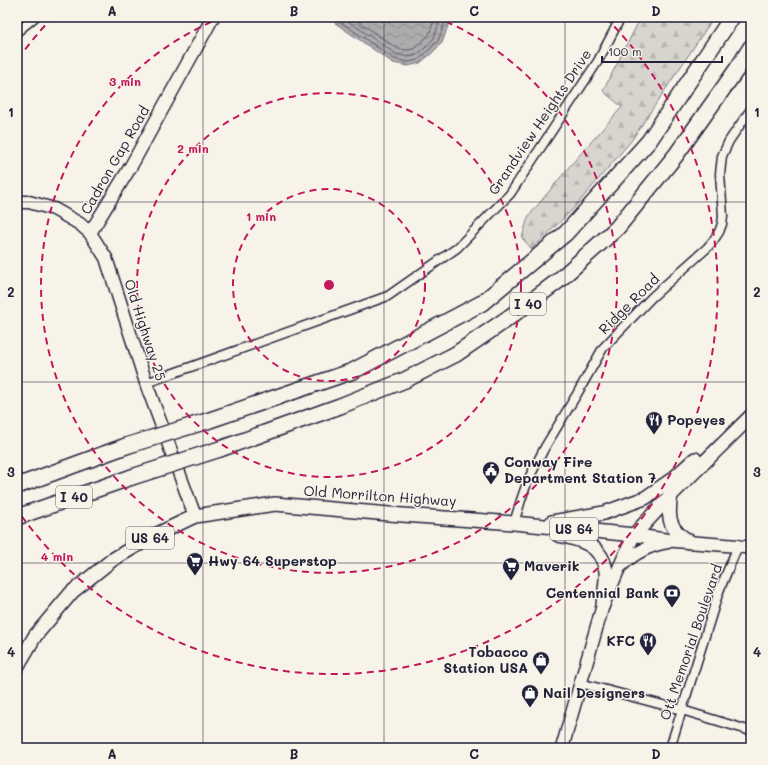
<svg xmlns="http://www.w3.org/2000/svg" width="768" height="765" font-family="Mali,sans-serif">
	<defs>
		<pattern id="forest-firs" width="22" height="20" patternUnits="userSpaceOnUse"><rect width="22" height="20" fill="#d8d5cf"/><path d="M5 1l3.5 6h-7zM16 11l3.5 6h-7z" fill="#b9b7b3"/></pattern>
		<pattern id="water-waves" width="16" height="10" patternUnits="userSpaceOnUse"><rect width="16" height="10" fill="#aeabad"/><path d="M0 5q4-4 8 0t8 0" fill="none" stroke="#8d8b8e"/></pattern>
	</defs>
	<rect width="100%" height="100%" fill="#f7f3e8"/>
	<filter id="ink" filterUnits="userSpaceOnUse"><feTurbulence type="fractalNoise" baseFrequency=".025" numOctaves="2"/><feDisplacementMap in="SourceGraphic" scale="8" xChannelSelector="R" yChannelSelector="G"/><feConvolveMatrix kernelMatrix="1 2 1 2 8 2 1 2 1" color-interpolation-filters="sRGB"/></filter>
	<g filter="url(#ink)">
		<!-- forest -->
		<path fill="url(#forest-firs)" stroke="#7d7c85" d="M641,17H714L631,141L574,208L532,249L522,238L528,217L569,167L622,107L603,91Z"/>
		<!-- water -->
		<path fill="url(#water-waves)" stroke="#76747f" d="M329,17H451L442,43L431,54L420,63L408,66L393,63L335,23Z"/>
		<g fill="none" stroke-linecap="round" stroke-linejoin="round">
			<!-- shore -->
			<path stroke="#5a5969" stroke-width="1" d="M334,17L338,20L394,59L408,62L418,60L428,51L438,41L447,17
				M342,17L396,54L408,57L416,55L425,48L434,38L441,17
				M352,17L398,49L408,50L414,49L429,35L435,17"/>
			<!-- street casing -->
			<g stroke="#22223b" stroke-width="11">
				<path id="street" d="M17,32L35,17
					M146,383L388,296L457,248L510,194L598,61L621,17
					M514,523L521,500L528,480L545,447L577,394L603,348L652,297L707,248L713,241L719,232L722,224L723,216L720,174L722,156L729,141L751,109
					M580,683L682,710L751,731
					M670,748L719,591L738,546H742"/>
			</g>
			<!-- secondary casing -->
			<g stroke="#22223b" stroke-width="15">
				<path id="secondary" d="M17,202H29L54,209L80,224L90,233L106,258L146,383L195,516
					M90,233L131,166L213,17
					M743,547H751
					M622,565C634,553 652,544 668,542
					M562,748L603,605L619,568L634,535L675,541L738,546"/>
			</g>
			<!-- primary casing -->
			<g stroke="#22223b" stroke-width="16">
				<path id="primary" d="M671,495C669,508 667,522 677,532C680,536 686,539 690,542
					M552,522L604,513L645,498L674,478L695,459
					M558,535C581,539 602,545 606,571C607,580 604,595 603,605
					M17,667L35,636L72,592L112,560L151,537L195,516L275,504L389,514L514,523L634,535L671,495L751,416"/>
			</g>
			<!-- highway casing -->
			<g stroke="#22223b" stroke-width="18">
				<path id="highway" d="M207,421L353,371L482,303L566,233L649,141L732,17
					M220,449L340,406L405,380L456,354L507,319L558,281L617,228L676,155L737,69L751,47
					M17,486L126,446
					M17,517L132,477"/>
			</g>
			<!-- street -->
			<use href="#street" stroke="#f7f3e8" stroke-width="8"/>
			<!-- secondary -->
			<use href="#secondary" stroke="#f7f3e8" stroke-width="12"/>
			<!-- primary -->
			<use href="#primary" stroke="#f7f3e8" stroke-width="13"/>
			<!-- highway -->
			<use href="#highway" stroke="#f7f3e8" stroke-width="15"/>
			<!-- highway-bridge casing -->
			<g stroke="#22223b" stroke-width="18" stroke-linecap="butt">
				<path id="highway-bridge" d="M126,446L207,421
					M132,477L220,449"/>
			</g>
			<!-- highway-bridge -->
			<use href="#highway-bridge" stroke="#f7f3e8" stroke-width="15"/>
		</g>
	</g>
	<!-- grid -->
	<path fill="none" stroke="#22223b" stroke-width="1" stroke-opacity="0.55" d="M203,17V748M384,17V748M565,17V748M17,202H751M17,382H751M17,563H751"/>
	<!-- distance rings -->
	<g fill="none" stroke="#c2185b" stroke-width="2" stroke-dasharray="7 5">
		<circle cx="329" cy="285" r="96"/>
		<circle cx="329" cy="285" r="192"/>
		<path d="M435 17A288 288 0 1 1 223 17"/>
		<path d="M18 59A385 385 0 0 1 52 18M606 18A385 385 0 1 1 18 511"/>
	</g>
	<!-- icons -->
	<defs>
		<g id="restaurant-pin" transform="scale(0.9)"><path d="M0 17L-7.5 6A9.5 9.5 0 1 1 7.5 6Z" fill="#22223b" stroke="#f7f3e8"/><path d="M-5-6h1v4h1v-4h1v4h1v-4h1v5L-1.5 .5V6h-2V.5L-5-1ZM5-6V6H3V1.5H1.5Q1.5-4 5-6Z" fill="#fff"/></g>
		<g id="civic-pin" transform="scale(0.9)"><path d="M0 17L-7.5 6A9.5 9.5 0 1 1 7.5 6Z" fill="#22223b" stroke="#f7f3e8"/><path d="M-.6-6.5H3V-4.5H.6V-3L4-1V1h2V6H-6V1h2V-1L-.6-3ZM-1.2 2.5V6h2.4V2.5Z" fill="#fff"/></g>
		<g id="supermarket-pin" transform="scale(0.9)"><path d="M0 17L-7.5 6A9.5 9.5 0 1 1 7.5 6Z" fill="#22223b" stroke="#f7f3e8"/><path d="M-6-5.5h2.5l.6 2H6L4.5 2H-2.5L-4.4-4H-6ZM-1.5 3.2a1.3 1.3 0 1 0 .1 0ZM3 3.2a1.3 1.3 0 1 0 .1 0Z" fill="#fff"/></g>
		<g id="bank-pin" transform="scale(0.9)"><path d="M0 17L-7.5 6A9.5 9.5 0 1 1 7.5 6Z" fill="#22223b" stroke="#f7f3e8"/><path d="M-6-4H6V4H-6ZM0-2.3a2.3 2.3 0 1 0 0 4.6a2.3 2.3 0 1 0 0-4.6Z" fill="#fff"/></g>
		<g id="shop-pin" transform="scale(0.9)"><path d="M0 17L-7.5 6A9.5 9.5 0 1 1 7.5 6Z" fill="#22223b" stroke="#f7f3e8"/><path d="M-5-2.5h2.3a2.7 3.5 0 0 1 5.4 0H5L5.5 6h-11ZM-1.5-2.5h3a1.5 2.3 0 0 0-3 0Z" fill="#fff"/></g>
	</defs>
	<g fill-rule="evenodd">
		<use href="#restaurant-pin" x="654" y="420"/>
		<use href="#civic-pin" x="491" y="470"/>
		<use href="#supermarket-pin" x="195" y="561"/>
		<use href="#supermarket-pin" x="511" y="566"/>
		<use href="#bank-pin" x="672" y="593"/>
		<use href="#restaurant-pin" x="648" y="641"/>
		<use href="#shop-pin" x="541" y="660"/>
		<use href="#shop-pin" x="530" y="693"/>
	</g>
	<g text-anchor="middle" stroke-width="3" stroke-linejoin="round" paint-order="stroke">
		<!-- shield labels -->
		<g fill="#f7f3e8" stroke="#62616f" stroke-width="1">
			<rect x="510" y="293" width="36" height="22" rx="3"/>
			<rect x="56" y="486" width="36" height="22" rx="3"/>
			<rect x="550" y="518" width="48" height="22" rx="3"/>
			<rect x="126" y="527" width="48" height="22" rx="3"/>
		</g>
		<g font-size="13" font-weight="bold" fill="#22223b">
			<text x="528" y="309">I 40</text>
			<text x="74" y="502">I 40</text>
			<text x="574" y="534">US 64</text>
			<text x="150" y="543">US 64</text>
		</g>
		<!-- street labels -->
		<g font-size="14" fill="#22223b" stroke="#f7f3e8">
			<text transform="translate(540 122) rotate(-56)" y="5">Grandview Heights Drive</text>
			<text transform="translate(115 160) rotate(-60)" y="5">Cadron Gap Road</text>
			<text transform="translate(629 304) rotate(-45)" y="5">Ridge Road</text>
			<text transform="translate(145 330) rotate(72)" y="5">Old Highway 25</text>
			<text transform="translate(380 496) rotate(4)" y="5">Old Morrilton Highway</text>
			<text transform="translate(691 642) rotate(-71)" y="5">Ott Memorial Boulevard</text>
		</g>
		<!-- poi labels -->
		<g font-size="14" font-weight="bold" fill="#22223b" stroke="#f7f3e8" text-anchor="start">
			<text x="667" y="425">Popeyes</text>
			<text x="504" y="467">Conway Fire<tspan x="504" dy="16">Department Station 7</tspan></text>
			<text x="208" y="566">Hwy 64 Superstop</text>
			<text x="524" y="571">Maverik</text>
			<text x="659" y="598" text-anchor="end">Centennial Bank</text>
			<text x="635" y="646" text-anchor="end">KFC</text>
			<text x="528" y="657" text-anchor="end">Tobacco<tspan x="528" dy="16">Station USA</tspan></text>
			<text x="543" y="698">Nail Designers</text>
		</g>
	</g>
	<circle cx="329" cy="285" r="6" fill="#c2185b" stroke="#f7f3e8" stroke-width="2"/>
	<g font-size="12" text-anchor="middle" font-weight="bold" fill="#c2185b" stroke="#f7f3e8" stroke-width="3" stroke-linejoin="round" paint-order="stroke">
		<text x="125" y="86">3 min</text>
		<text x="193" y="153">2 min</text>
		<text x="261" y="221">1 min</text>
		<text x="57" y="561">4 min</text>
	</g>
	<!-- margin -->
	<rect width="768" height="765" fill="none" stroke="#f7f3e8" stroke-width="44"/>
	<!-- scale -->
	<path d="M602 56v6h120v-6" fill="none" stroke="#22223b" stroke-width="2"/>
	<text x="608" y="56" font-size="12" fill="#22223b" stroke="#f7f3e8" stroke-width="3" paint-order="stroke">100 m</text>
	<rect x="22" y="22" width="724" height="721" fill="none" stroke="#22223b" stroke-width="1.5"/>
	<g font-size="13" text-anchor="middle" font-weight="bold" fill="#22223b">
		<text x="112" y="16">A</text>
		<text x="294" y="16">B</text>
		<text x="474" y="16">C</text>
		<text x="656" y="16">D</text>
		<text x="11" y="117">1</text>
		<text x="757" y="117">1</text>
		<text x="11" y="297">2</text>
		<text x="757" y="297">2</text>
		<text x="11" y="477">3</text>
		<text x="757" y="477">3</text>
		<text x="11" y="657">4</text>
		<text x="757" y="657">4</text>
		<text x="112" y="759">A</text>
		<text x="294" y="759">B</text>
		<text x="474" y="759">C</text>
		<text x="656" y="759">D</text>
	</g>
</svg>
